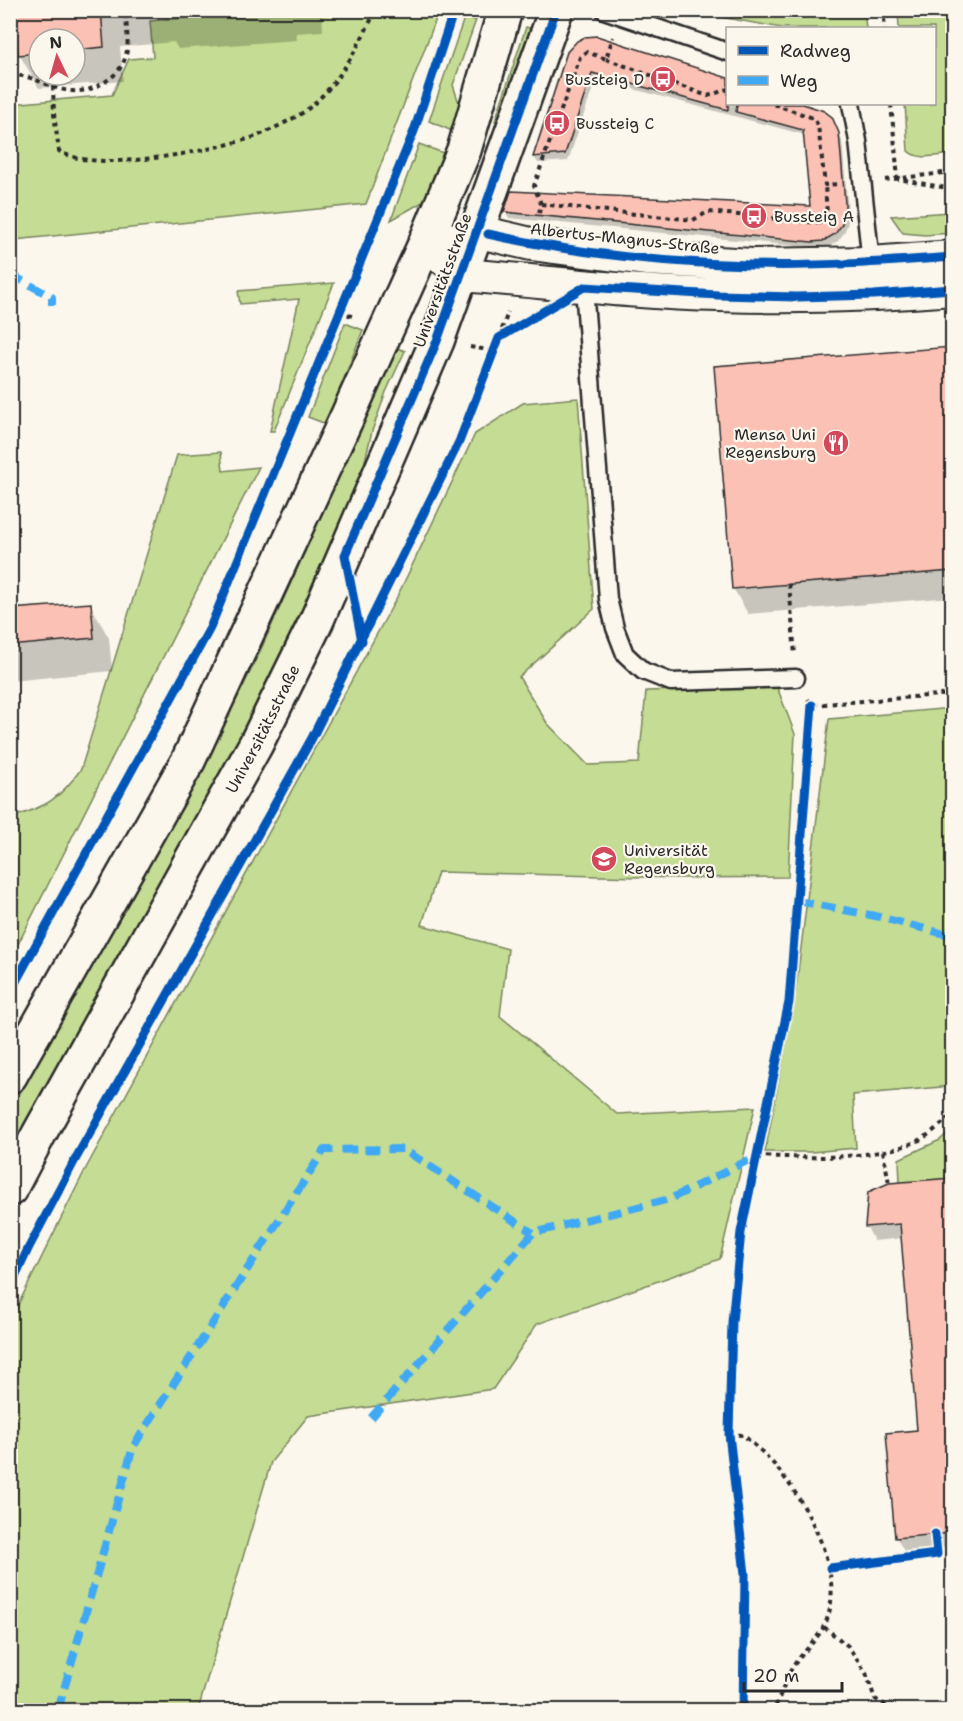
<svg xmlns="http://www.w3.org/2000/svg" width="963" height="1721" font-family="'Shantell Sans',sans-serif">
	<rect width="100%" height="100%" fill="#fbf7ec"/>
	<filter id="ink" filterUnits="userSpaceOnUse"><feTurbulence type="fractalNoise" baseFrequency=".0167" numOctaves="2"/><feDisplacementMap in="SourceGraphic" scale="12" xChannelSelector="R" yChannelSelector="G"/><feConvolveMatrix kernelMatrix="1 2 1 2 8 2 1 2 1" color-interpolation-filters="sRGB"/></filter>
	<g filter="url(#ink)">
		<!-- green -->
		<path fill="#c4dc93" stroke="#78845f" stroke-width="1.5" d="M274,10L439,11L366,204L14,240L11,238V104L112,95L129,59L153,57L150,21Z
			M687,11H864L866,28H782Z
			M898,11H952V154C939,155 918,161 908,151L905,104H934V28H899Z
			M464,18L476,20L453,85L461,109L452,131L429,121Z
			M526,27L536,30L504,125L495,121Z
			M419,144L446,154L435,195L391,220Z
			M952,212V233L925,235L903,233L891,216Z
			M334,283L274,431H270L299,299L240,304L238,291Z
			M345,323L363,330L326,424L308,417Z
			M392,346L405,351L386,392L372,431L358,490L343,529L214,798L11,1158V1109L194,786L258,656L319,520Z
			M578,398L594,609L519,677L547,723L588,765L639,763L646,691L777,687L795,734L788,877L680,878L438,872L422,925L508,949L500,1016L617,1114L755,1107L720,1259L537,1324L493,1389L308,1416L271,1462L198,1710H11V1319L85,1170L397,597L475,434L523,403Z
			M221,452L223,471L259,467L11,958V818C46,806 59,800 81,769L177,455Z
			M952,708V1086L853,1095L856,1148L811,1152H765L795,997L829,719Z
			M952,1129V1178L900,1183L899,1159L940,1140Z"/>
		<!-- shadow -->
		<path fill="#0003" fill-rule="evenodd" d="M16,10H322L323,31L296,33L297,40L178,49L174,42L120,47L123,81L39,88L19,54ZM39,39H75V75H39Z
			M568,53L728,104H798L823,112L835,125L842,141L848,211V223L844,233L838,241L827,247L817,248L509,218L505,211L811,207L805,135L596,79L568,161L538,163L534,157Z
			M952,348V597L748,614L733,588L715,368Z
			M90,605L109,638L112,671L10,681V611Z
			M952,1179V1547L904,1551L896,1537L919,1432L903,1238L874,1241L867,1227L870,1193L890,1184Z"/>
		<!-- building -->
		<path fill="#fcc1b5" stroke="#2b2b2b" stroke-width="1.5" d="M15,10H101L104,47L75,50V39H39V53L18,55Z
			M597,36L728,78V110L592,73L565,154L533,157L567,52L577,41L585,37Z
			M737,104H803L824,111L832,117L839,133L845,203V216L841,226L835,234L823,241L812,242L504,212L511,191L810,206L803,130L736,112Z
			M952,347V571L732,589L714,366Z
			M91,603L94,638L10,646V609Z
			M952,1178V1533L895,1538L886,1433L917,1430L900,1224L865,1227L868,1192L889,1183Z"/>
		<g fill="none" stroke-linecap="round" stroke-linejoin="round">
			<!-- lane casing -->
			<g stroke="#2b2b2b" stroke-width="21">
				<path id="lane" d="M604,10L728,52
					M851,104L858,141L871,263
					M584,287L608,599L615,628L625,654L643,671L671,682L796,678"/>
			</g>
			<!-- street casing -->
			<g stroke="#2b2b2b" stroke-width="36">
				<path id="street" d="M425,244L461,272L474,276C556,283 637,293 720,295C798,298 875,295 952,289
					M425,244L488,234L531,244L646,259L753,265L871,263L952,257"/>
			</g>
			<!-- secondary casing -->
			<g stroke="#2b2b2b" stroke-width="38">
				<g id="secondary">
					<path d="M10,1076L188,761L348,415L425,244L464,150L505,10"/>
					<path id="s1" d="M10,1189L39,1134L256,744L316,622L437,341L556,10"/>
				</g>
			</g>
			<!-- path -->
			<path stroke="#2b2b2b" stroke-width="4" stroke-dasharray="4.5 4.5" stroke-linecap="butt" d="M883,10L885,28
				M606,59L708,96L728,89
				M10,75C36,75 51,90 72,91C84,92 93,89 103,83C134,65 128,41 125,10
				M53,86L54,114L59,151C96,175 216,150 257,136C269,131 300,116 309,108C342,80 357,48 376,10
				M774,104L813,118L818,125L825,185L839,184
				M891,104L898,179L952,189
				M885,180L952,172
				M541,204L693,220L708,212L819,223L827,215L825,185
				M539,213L541,204L534,186L580,57L587,52L606,59L613,37
				M339,312L356,317
				M499,338L508,312
				M470,347L495,351
				M789,584L795,655
				M808,699L812,705L952,694
				M883,1151L889,1183
				M757,1156C803,1158 872,1160 915,1142C928,1137 941,1124 952,1115
				M729,1434L743,1435C752,1443 762,1451 770,1460C804,1497 851,1578 823,1628C815,1642 801,1654 792,1668C785,1681 780,1697 774,1710
				M830,1568L937,1554L935,1534
				M824,1627L848,1646L866,1673L875,1699L894,1710"/>
			<!-- lane -->
			<use href="#lane" stroke="#fbf7ec" stroke-width="16"/>
			<!-- street -->
			<use href="#street" stroke="#fbf7ec" stroke-width="32"/>
			<!-- secondary -->
			<use href="#secondary" stroke="#fbf7ec" stroke-width="33"/>
			<!-- quiet -->
			<path stroke="#3fa9f5" stroke-width="8" stroke-dasharray="15 8" stroke-linecap="butt" d="M10,274L52,297V305
				M798,901L875,916L952,936
				M371,1418L533,1233L670,1199L757,1156
				M58,1710L133,1447L324,1150L403,1149L533,1233"/>
			<!-- cycleway casing -->
			<g stroke="#fbf7ec" stroke-width="13">
				<path id="cycleway" d="M488,234C574,253 663,263 751,265C818,267 886,262 952,257
					M362,641L345,555L437,341L556,10
					M10,992L210,628L414,131L454,10
					M10,1288L28,1249L76,1158L312,738L459,442L499,338L584,287L718,295L797,297L874,295L952,289
					M830,1568L937,1554L935,1534
					M743,1710L745,1574L729,1434L732,1322L741,1232L789,1002L812,705"/>
			</g>
			<!-- cycleway -->
			<use href="#cycleway" stroke="#0057b8" stroke-width="9"/>
		</g>
	</g>
	<!-- icons -->
	<defs>
		<g id="bus-disc" transform="scale(1.35)"><circle r="9.5" fill="#d1495b" stroke="#fbf7ec"/><path d="M-5-6H5V4H4V6H2V4H-2V6H-4V4H-5ZM-3.5-4V0h7V-4ZM-3.5 1.2v1.5H-2V1.2ZM2 1.2v1.5H3.5V1.2Z" fill="#fff"/></g>
		<g id="restaurant-disc" transform="scale(1.35)"><circle r="9.5" fill="#d1495b" stroke="#fbf7ec"/><path d="M-5-6h1v4h1v-4h1v4h1v-4h1v5L-1.5 .5V6h-2V.5L-5-1ZM5-6V6H3V1.5H1.5Q1.5-4 5-6Z" fill="#fff"/></g>
		<g id="university-disc" transform="scale(1.35)"><circle r="9.5" fill="#d1495b" stroke="#fbf7ec"/><path d="M0-5L7-2L0 1L-7-2ZM-4 1L0 2.5L4 1V4Q0 6-4 4Z" fill="#fff"/></g>
	</defs>
	<g fill-rule="evenodd">
		<use href="#bus-disc" x="663" y="79"/>
		<use href="#bus-disc" x="557" y="123"/>
		<use href="#bus-disc" x="754" y="216"/>
		<use href="#restaurant-disc" x="836" y="443"/>
		<use href="#university-disc" x="604" y="859"/>
	</g>
	<g text-anchor="middle" stroke-width="4.5" stroke-linejoin="round" paint-order="stroke">
		<!-- poi labels -->
		<g font-size="16" fill="#2b2b2b" stroke="#fbf7ec" text-anchor="start">
			<text x="644" y="85" text-anchor="end">Bussteig D</text>
			<text x="576" y="129">Bussteig C</text>
			<text x="774" y="222">Bussteig A</text>
			<text x="816" y="440" text-anchor="end">Mensa Uni<tspan x="816" dy="18">Regensburg</tspan></text>
			<text x="624" y="856">Universität<tspan x="624" dy="18">Regensburg</tspan></text>
		</g>
		<!-- street labels -->
		<g font-size="16" fill="#2b2b2b" stroke="#fbf7ec">
			<text transform="translate(625 238) rotate(6)" y="6">Albertus-Magnus-Straße</text>
			<text transform="translate(442 280) rotate(-70)" y="6">Universitätsstraße</text>
			<text dy="6" stroke="none"><textPath href="#s1" startOffset="525">Universitätsstraße</textPath></text>
		</g>
	</g>
	<!-- margin -->
	<rect width="963" height="1721" fill="none" stroke="#fbf7ec" stroke-width="36"/>
	<rect x="18" y="18" width="927" height="1685" fill="none" stroke="#2b2b2b" stroke-width="2" filter="url(#ink)"/>
	<!-- legend -->
	<rect x="726" y="27" width="210" height="78" fill="#fbf7ec" stroke="#a8a59f" stroke-width="1.5"/>
	<rect x="738" y="46" width="30" height="9" fill="#0057b8" stroke="#a8a59f" stroke-width="1.5"/>
	<text x="780" y="57" font-size="18" fill="#2b2b2b">Radweg</text>
	<rect x="738" y="76" width="30" height="9" fill="#3fa9f5" stroke="#a8a59f" stroke-width="1.5"/>
	<text x="780" y="87" font-size="18" fill="#2b2b2b">Weg</text>
	<!-- north arrow -->
	<g transform="translate(57 57) rotate(355)"><circle r="28" fill="#fbf7ec" stroke="#a8a59f" stroke-width="1.5"/>
	<path d="M0-4.5L10 22L0 15L-10 22Z" fill="#d1495b"/>
	<text y="-9" font-size="16" font-weight="bold" text-anchor="middle" fill="#2b2b2b">N</text>
	</g>
	<!-- scale -->
	<path d="M744 1682v9h98v-9" fill="none" stroke="#2b2b2b" stroke-width="3"/>
	<text x="753" y="1682" font-size="18" fill="#2b2b2b" stroke="#fbf7ec" stroke-width="4.5" paint-order="stroke">20 m</text>
</svg>
